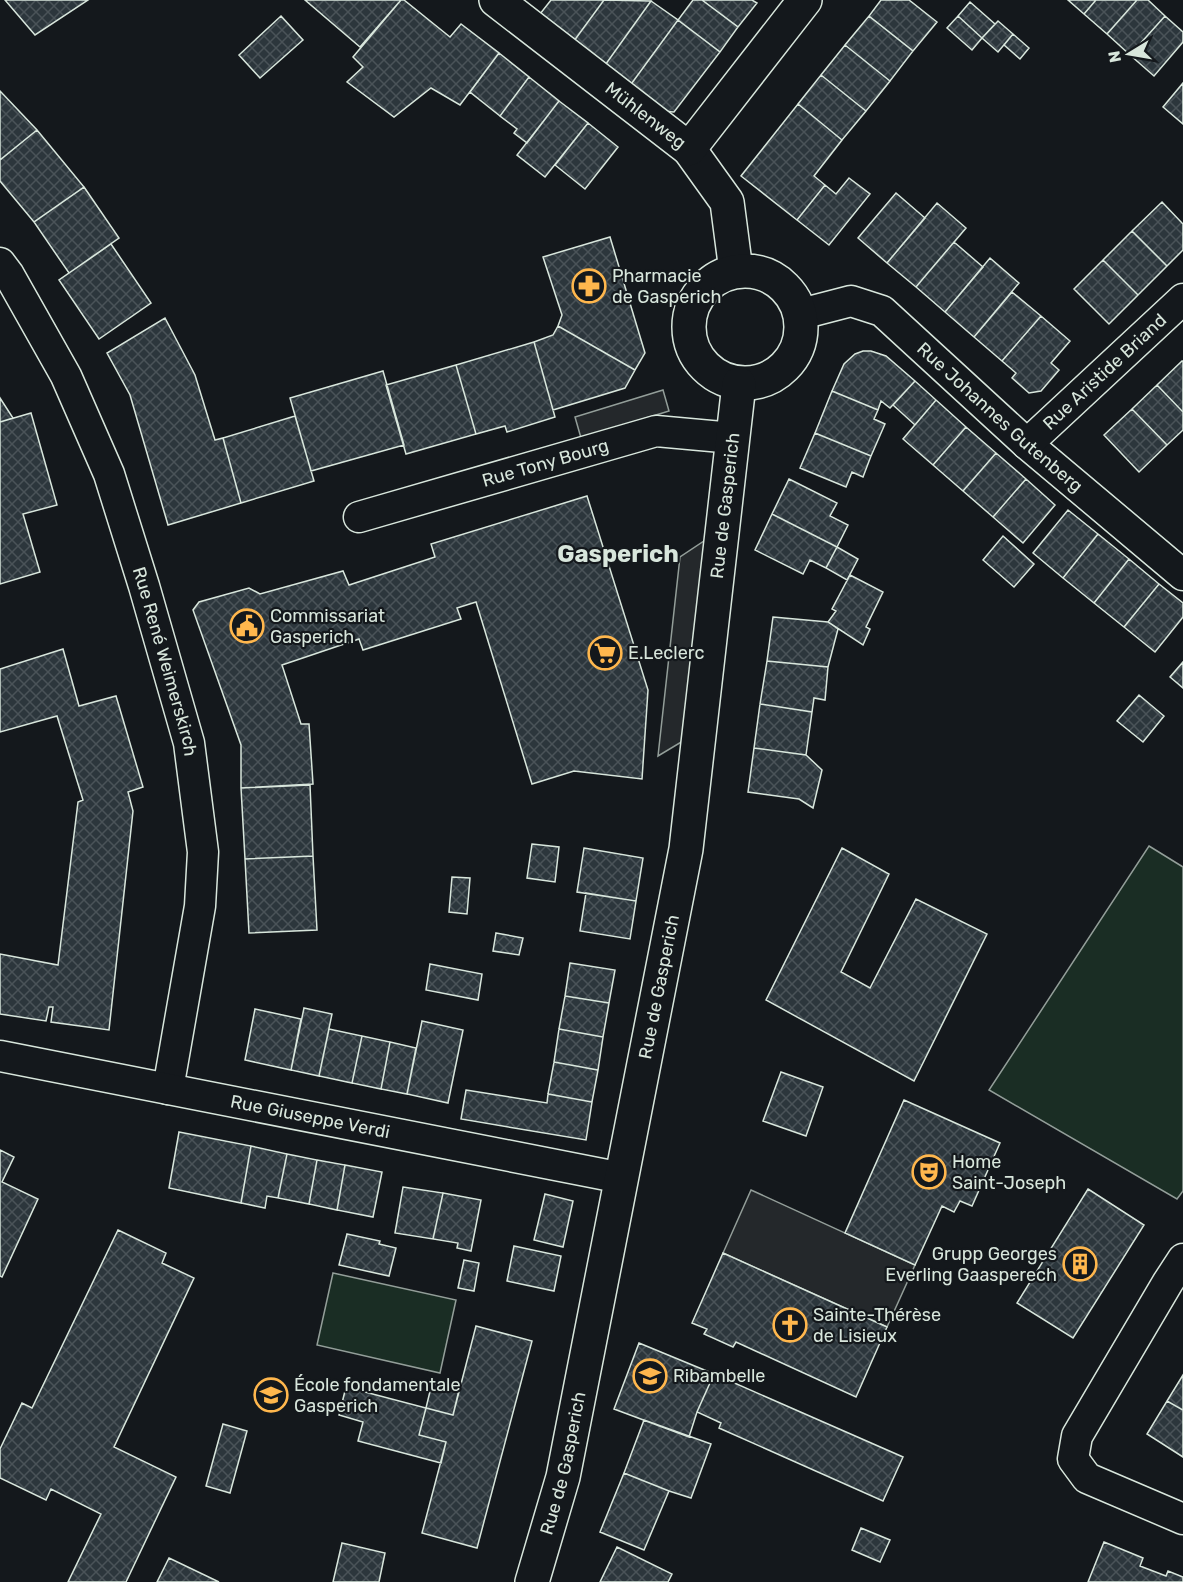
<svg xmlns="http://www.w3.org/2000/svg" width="1183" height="1582" font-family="Rubik,sans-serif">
	<defs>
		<pattern id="building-cross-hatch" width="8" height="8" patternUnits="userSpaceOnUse" patternTransform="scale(1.5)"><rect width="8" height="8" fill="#2c363c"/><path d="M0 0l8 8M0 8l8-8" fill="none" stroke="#4a5358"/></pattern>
	</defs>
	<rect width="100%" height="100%" fill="#14181c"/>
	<!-- green -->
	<path fill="#1a2d24" stroke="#939e99" stroke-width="1.5" d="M1149,846L1183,867V1191L1177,1199L989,1090Z
		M333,1273L456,1300L440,1373L317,1345Z"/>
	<!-- parking -->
	<path fill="#24282b" stroke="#939e99" stroke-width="1.5" d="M663,390L669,411L581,438L575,417Z
		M707,539L683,741L658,756L680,557Z
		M751,1190L915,1265L887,1327L723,1253Z"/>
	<!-- building -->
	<path fill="url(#building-cross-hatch)" stroke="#d8e6dc" stroke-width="1.5" d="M5,0H88L35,35Z
		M305,0H401L360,47Z
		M401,0H404L450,37L461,24L499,53L460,105L431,88L394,117L347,82L363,67L353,57Z
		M551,0H604L571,45L536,19Z
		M604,0L651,1L603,68L571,45Z
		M693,0H702L738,27L720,52L678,20Z
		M702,0H752L757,3L738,27Z
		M881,0H909L937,22L913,51L869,16Z
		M1068,0H1096L1084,14Z
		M1096,0H1137L1107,34L1084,14Z
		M1137,0H1148L1165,16L1130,55L1107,34Z
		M651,1L678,20L629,87L603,68Z
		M970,2L995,24L982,38L958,16Z
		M281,16L303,40L260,78L239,55Z
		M869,16L913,51L890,81L845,45Z
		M958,16L982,38L972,50L947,28Z
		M1165,16L1183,32V42L1154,76L1130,55Z
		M678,20L720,52L674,112L658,111L629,87Z
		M998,21L1013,34L998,52L982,38Z
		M1013,34L1029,48L1020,59L1004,45Z
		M845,45L890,81L866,111L821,75Z
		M499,53L529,77L500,116L470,92Z
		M821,75L866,111L842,140L798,104Z
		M529,77L559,101L527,143L514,133L517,129L500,116Z
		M1183,83V124L1163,107Z
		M0,91L37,130L0,160Z
		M559,101L588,123L545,177L517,155Z
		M798,104L842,140L814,176L825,185L797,220L741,176Z
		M588,123L618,147L585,189L555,165Z
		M37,130L84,187L34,222L0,181V160Z
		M849,178L870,194L829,245L797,220L825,185L836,194Z
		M84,187L119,238L69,273L34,222Z
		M896,193L925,218L887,263L858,238Z
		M1162,202L1183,224V250L1167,266L1132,231Z
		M937,203L966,228L916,287L887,263Z
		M1132,231L1167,266L1138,295L1103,260Z
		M610,237L645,353L635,370L558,326L562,315L543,257Z
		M954,242L983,267L945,312L916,287Z
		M111,244L151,303L99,339L59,280Z
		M990,258L1019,283L974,337L945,312Z
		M1103,260L1138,295L1109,324L1074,289Z
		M1012,292L1041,316L1002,361L974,337Z
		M1041,316L1070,341L1051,363L1059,370L1041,391L1029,393L1012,378L1016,373L1002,361Z
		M165,318L195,375L215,440L223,438L241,503L168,525L130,395L107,353Z
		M558,326L635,370L625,388L553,410L534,342L553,335Z
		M534,342L555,417L507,432L505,426L476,434L456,365Z
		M863,351H871L886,356L915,381L890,408L881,401L878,410L832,391L844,364L855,354Z
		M1182,361H1183V412L1157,385Z
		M456,365L476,434L406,454L386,385Z
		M383,371L404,445L311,471L290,398Z
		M915,381L936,400L915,425L893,405Z
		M1157,385L1183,412V430L1167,445L1132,409Z
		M832,391L878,410L874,419L885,424L871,456L815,433Z
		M0,398L13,418L0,422Z
		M936,400L966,427L933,465L903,439Z
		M1132,409L1167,445L1139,472L1104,435Z
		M31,413L57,505L23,514L40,572L0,584V422Z
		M295,416L314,481L241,503L223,438Z
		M966,427L996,453L963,491L933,465Z
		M815,433L871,456L863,477L852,472L846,487L800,468Z
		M996,453L1026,479L993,517L963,491Z
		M789,479L837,503L830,516L848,525L837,547L772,514Z
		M1026,479L1055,505L1023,543L993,517Z
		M587,496L648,690L642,779L574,771L532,784L476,602L457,608L461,619L363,650L359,639L282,665L301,724H309L313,784L241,788V745L193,610L199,602L249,588L260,594L343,571L349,585L435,557L431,544Z
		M1068,510L1098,534L1063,578L1033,553Z
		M772,514L837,547L826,568L810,560L803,574L755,550Z
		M1098,534L1129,559L1094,603L1063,578Z
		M1003,536L1034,564L1014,587L983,560Z
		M837,547L858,559L847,580L826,568Z
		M1129,559L1159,584L1124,627L1094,603Z
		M850,575L883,592L866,627L870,629L863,645L828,622L836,611L832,609Z
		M1159,584L1183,603V617L1155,652L1124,627Z
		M773,617L828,622L838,629L828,667L767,661Z
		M63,649L79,706L116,696L143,787L128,792L133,811L109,1030L51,1022L53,1007H49L46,1021L0,1014V954L58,965L78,802L83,800L57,716L0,732V669Z
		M767,661L828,667L825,700L814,698L812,712L760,704Z
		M1183,662V688L1170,677Z
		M1139,695L1164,716L1143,742L1117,721Z
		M760,704L812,712L806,755L754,748Z
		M754,748L806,755L822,770L813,808L799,799L748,792Z
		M310,785L313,856L245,859L241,788Z
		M532,844L559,847L555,882L527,878Z
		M584,848L643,858L636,901L577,892Z
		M842,848L889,874L841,972L870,988L916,899L987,934L914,1081L766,1000Z
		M313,856L317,930L249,933L245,859Z
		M452,877L470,878L467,914L449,912Z
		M586,893L636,901L630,939L580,931Z
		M496,933L523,938L519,955L493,951Z
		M570,963L615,970L609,1003L565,996Z
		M430,964L482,974L478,1000L426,990Z
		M565,996L609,1003L603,1037L559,1029Z
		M304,1008L332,1014L319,1076L291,1070Z
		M255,1009L301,1019L291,1070L245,1060Z
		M422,1021L463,1030L448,1103L407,1094Z
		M329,1029L362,1036L352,1083L319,1076Z
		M559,1029L603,1037L598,1070L554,1062Z
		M362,1036L390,1042L381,1089L352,1083Z
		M390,1042L416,1048L407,1094L381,1089Z
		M554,1062L598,1070L592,1102L548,1094Z
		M781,1072L823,1087L806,1136L763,1121Z
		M466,1090L547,1103L548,1094L592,1102L586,1140L461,1119Z
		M904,1100L1000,1143L972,1206L960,1201L954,1212L942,1206L915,1265L845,1233Z
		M179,1132L251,1146L241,1203L169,1188Z
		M251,1146L287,1154L278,1198L267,1196L265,1208L241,1203Z
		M0,1150L14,1157L2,1182L38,1199L2,1277L0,1276Z
		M287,1154L317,1160L309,1204L278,1198Z
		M317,1160L345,1165L337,1210L309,1204Z
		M345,1165L382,1172L373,1217L337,1210Z
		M403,1187L443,1193L433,1239L395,1233Z
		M1088,1189L1144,1225L1073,1338L1017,1303Z
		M443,1193L481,1200L471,1251L457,1248L458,1243L433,1239Z
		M545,1194L573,1201L563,1247L534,1240Z
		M118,1230L166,1253L162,1263L194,1278L114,1447L176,1477L126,1582H68L101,1514L51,1489L46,1500L0,1478V1449L22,1403L32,1408Z
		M347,1234L380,1241L379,1244L396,1248L389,1276L339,1265Z
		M514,1246L561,1256L554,1291L507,1281Z
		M723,1253L887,1327L856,1397L736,1342L733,1347L704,1334L707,1329L692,1323Z
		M464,1260L479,1263L474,1291L458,1288Z
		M476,1326L532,1341L477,1548L422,1533L446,1442L419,1435L426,1408L453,1415Z
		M639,1343L714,1374L697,1412L689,1437L614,1409Z
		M714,1374L903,1457L883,1501L719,1428L721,1423L697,1412Z
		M1183,1375V1410L1167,1401Z
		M432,1383L459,1390L453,1415L426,1408Z
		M346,1387L426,1408L419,1435L446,1442L441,1463L358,1441L363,1422L339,1415Z
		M1167,1401L1183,1410V1457L1147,1434Z
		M644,1420L711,1444L691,1498L669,1491L624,1473Z
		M223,1424L247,1431L230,1493L206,1486Z
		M624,1473L669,1491L644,1550L600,1532Z
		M861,1528L890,1540L880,1562L852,1550Z
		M1104,1542L1143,1558L1140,1566L1166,1576L1168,1571L1183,1577V1582H1088Z
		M342,1543L385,1553L379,1582H333Z
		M617,1547L672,1574L668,1582H600Z
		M169,1558L219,1582H157Z"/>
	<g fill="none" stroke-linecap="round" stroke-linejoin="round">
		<!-- street casing -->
		<g stroke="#d8e6dc" stroke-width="33">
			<g id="street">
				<path id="s1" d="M0,263L9,275L66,376L109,474L144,586L189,743L203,852L200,906L168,1089"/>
				<path id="s2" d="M801,314L851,301L882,311L1027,444L1183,575"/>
				<path id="s3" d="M1027,444L1183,299"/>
				<path id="s4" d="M359,517L656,431L733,438"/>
				<path id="s5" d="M0,1056L622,1178"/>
				<path d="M1183,1259L1168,1282L1077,1436L1073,1459L1087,1478L1183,1519"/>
			</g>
		</g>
		<!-- secondary casing -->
		<g stroke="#d8e6dc" stroke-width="36">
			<g id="secondary">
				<path id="s6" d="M496,0L689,149L727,202L736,271"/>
				<path d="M689,149L805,0"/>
				<circle cx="745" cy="327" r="56"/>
				<path id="s7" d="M532,1582L563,1477L686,849L739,384"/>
			</g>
		</g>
		<!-- street -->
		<use href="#street" stroke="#14181c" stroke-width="30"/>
		<!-- secondary -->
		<use href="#secondary" stroke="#14181c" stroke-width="33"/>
	</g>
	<!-- icons -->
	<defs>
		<g id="pharmacy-ring" transform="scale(1.725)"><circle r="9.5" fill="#14181c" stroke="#ffb74d" stroke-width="1.5"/><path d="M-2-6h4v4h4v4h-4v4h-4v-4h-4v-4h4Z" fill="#ffb74d"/></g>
		<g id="civic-ring" transform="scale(1.725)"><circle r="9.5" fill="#14181c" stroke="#ffb74d" stroke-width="1.5"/><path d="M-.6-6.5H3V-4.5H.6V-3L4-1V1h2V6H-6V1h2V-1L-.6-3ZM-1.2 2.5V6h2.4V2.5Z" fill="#ffb74d"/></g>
		<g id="supermarket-ring" transform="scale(1.725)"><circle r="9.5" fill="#14181c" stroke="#ffb74d" stroke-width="1.5"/><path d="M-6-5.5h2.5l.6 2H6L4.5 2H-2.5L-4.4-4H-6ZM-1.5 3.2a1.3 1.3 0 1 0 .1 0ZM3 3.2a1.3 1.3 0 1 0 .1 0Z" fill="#ffb74d"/></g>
		<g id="theatre-ring" transform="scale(1.725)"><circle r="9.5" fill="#14181c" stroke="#ffb74d" stroke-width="1.5"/><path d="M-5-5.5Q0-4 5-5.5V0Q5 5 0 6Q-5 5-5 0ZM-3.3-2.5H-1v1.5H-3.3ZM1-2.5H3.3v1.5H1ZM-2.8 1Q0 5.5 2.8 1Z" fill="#ffb74d"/></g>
		<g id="building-ring" transform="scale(1.725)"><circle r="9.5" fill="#14181c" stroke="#ffb74d" stroke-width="1.5"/><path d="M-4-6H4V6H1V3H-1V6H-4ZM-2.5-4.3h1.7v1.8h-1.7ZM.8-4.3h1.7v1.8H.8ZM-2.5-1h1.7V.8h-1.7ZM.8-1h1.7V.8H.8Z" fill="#ffb74d"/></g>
		<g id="church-ring" transform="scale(1.725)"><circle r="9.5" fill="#14181c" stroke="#ffb74d" stroke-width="1.5"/><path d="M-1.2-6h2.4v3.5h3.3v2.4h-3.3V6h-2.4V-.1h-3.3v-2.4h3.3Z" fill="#ffb74d"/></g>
		<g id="school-ring" transform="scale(1.725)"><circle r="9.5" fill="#14181c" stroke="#ffb74d" stroke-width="1.5"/><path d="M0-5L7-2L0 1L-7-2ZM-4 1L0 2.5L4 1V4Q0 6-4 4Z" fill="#ffb74d"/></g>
	</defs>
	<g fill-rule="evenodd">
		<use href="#pharmacy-ring" x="589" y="286"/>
		<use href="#civic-ring" x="247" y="626"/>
		<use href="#supermarket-ring" x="605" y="653"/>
		<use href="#theatre-ring" x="929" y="1172"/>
		<use href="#building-ring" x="1080" y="1264"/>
		<use href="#church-ring" x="790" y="1325"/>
		<use href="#school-ring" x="650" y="1376"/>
		<use href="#school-ring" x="271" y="1395"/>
	</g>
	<g text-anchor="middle" stroke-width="4.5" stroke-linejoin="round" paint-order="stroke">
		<!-- street labels -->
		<g font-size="18" fill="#d8e6dc" stroke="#14181c">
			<text dy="6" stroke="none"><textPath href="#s6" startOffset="189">Mühlenweg</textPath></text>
			<text dy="6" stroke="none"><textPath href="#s3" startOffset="106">Rue Aristide Briand</textPath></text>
			<text dy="6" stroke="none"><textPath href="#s2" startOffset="243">Rue Johannes Gutenberg</textPath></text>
			<text dy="6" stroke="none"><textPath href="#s4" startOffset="194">Rue Tony Bourg</textPath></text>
			<text dy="6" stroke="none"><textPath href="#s7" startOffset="1095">Rue de Gasperich</textPath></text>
			<text dy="6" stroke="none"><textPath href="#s1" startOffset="434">Rue René Weimerskirch</textPath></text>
			<text dy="6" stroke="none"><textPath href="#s7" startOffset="609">Rue de Gasperich</textPath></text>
			<text dy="6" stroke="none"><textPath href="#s5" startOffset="316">Rue Giuseppe Verdi</textPath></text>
			<text dy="6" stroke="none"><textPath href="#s7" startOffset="123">Rue de Gasperich</textPath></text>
		</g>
		<!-- poi labels -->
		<g font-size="18" fill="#d8e6dc" stroke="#14181c" text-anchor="start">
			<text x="612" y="282">Pharmacie<tspan x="612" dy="21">de Gasperich</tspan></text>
			<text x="270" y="622">Commissariat<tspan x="270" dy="21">Gasperich</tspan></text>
			<text x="628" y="659">E.Leclerc</text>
			<text x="952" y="1168">Home<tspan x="952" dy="21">Saint-Joseph</tspan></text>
			<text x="1057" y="1260" text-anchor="end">Grupp Georges<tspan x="1057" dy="21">Everling Gaasperech</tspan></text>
			<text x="813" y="1321">Sainte-Thérèse<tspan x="813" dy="21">de Lisieux</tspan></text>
			<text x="673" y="1382">Ribambelle</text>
			<text x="294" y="1391">École fondamentale<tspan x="294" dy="21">Gasperich</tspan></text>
		</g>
		<!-- district labels -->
		<g font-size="24" font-weight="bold" fill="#d8e6dc" stroke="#14181c">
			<text x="618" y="562">Gasperich</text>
		</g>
	</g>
	<!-- north arrow -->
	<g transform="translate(1129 54) rotate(259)" stroke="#14181c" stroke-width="4.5" paint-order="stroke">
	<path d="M0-4.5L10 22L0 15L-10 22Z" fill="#d8e6dc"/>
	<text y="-9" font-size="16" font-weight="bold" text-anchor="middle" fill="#d8e6dc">N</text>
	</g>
</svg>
